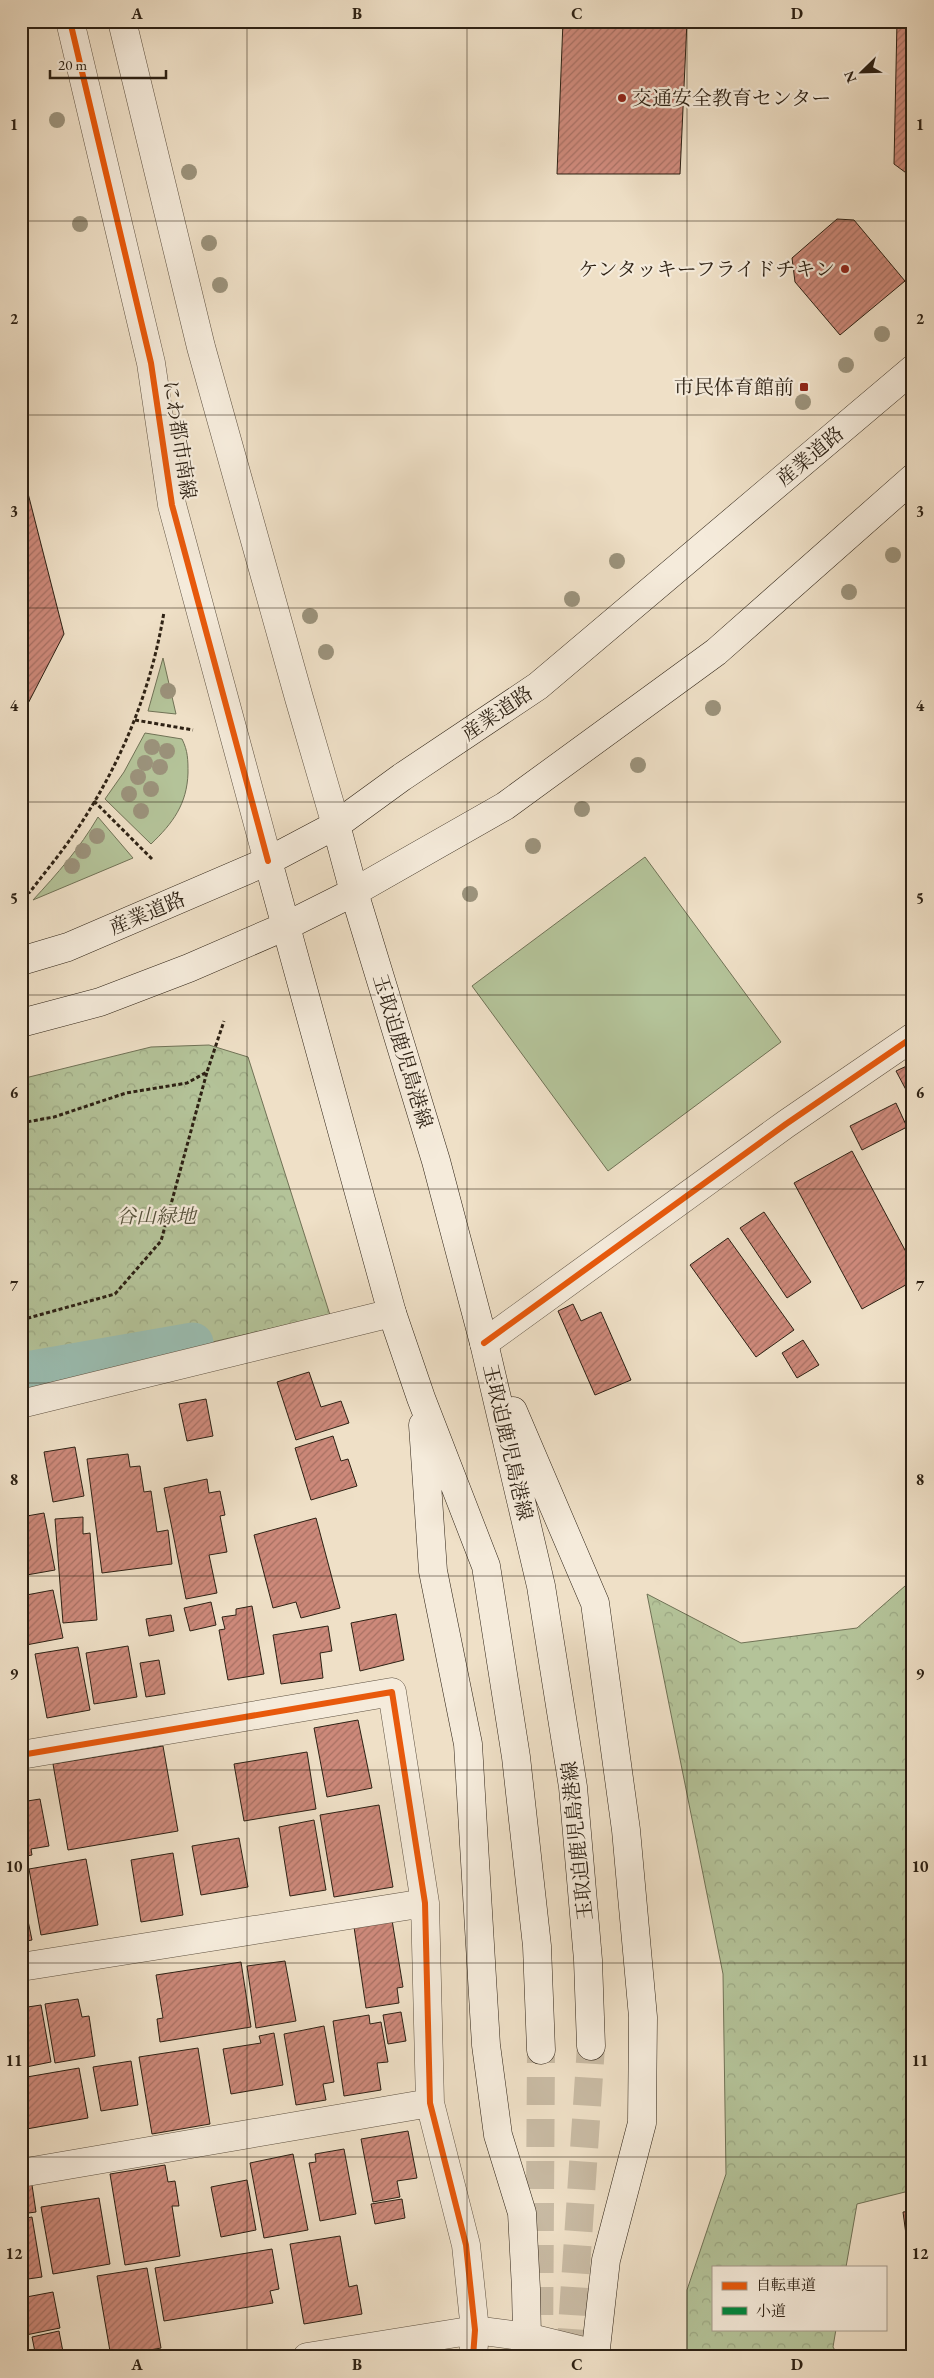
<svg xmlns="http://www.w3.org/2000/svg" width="934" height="2378" font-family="'EB Garamond','Noto Serif JP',serif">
	<defs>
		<pattern id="forest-crowns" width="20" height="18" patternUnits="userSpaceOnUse" patternTransform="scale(1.25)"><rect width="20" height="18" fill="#b4c399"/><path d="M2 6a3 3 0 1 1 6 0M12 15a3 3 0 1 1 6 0" fill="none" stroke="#9ba783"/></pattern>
		<pattern id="building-hatch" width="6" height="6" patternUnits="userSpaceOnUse" patternTransform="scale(1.25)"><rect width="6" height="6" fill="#cd897a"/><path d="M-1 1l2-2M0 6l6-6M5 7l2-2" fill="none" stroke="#a77063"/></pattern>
	</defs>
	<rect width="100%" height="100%" fill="#efe0c7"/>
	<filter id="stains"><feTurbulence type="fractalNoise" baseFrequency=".004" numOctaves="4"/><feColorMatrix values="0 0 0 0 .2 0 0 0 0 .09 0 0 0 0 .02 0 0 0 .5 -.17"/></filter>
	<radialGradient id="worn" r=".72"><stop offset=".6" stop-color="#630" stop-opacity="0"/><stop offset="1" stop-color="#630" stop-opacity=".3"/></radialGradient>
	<!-- grass -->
	<path fill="#b4c399" stroke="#707256" d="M163,658L176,714L148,711Z
		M145,733L182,739C188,751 188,760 188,773C187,804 173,823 151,844L105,799L124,772Z
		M98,817L133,858L33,900C57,874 80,848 98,817Z
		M645,857L781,1042L608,1171L472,986Z"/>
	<!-- forest -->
	<path fill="url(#forest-crowns)" stroke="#707256" d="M209,1045L248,1057L330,1315L21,1386V1079L151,1047Z
		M913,1579V2190L857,2204L846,2267H713V2329H836L833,2347L839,2357H687V2290L726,2174L723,1974L647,1594L741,1643L857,1628Z"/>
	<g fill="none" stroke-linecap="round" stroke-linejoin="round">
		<!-- canal -->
		<path stroke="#9abdb1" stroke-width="41" d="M21,1373L193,1343"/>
	</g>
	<!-- building -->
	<path fill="url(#building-hatch)" stroke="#2d2114" d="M563,21H687L680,174H557Z
		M897,21H913V178L894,164Z
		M837,219L854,220L905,281L840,335L795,282L792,258Z
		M21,466L64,634L21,717Z
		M913,1063V1103L896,1071Z
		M896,1103L907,1127L862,1150L850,1126Z
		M852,1151L913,1265V1281L862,1309L794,1183Z
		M764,1212L811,1282L787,1298L740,1228Z
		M728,1238L794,1330L756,1357L690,1265Z
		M573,1304L581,1321L601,1312L631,1380L595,1395L558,1311Z
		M803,1340L819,1365L797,1378L782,1353Z
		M309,1372L321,1407L341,1401L349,1423L296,1440L277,1382Z
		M206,1399L213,1436L187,1441L179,1404Z
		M333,1436L341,1461L348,1459L357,1486L311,1500L295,1448Z
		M75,1447L84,1496L53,1502L44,1452Z
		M128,1454L130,1467L140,1466L144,1492L151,1491L157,1532L168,1530L172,1564L102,1573L87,1459Z
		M21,1467L26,1501H21Z
		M207,1479L209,1493L220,1491L225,1515L220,1516L227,1552L209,1555L217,1593L186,1599L164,1488Z
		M44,1513L55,1570L21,1576V1517Z
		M83,1517V1534L90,1533L97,1620L63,1623L55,1519Z
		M316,1518L340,1608L301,1618L296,1602L273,1608L254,1535Z
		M53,1590L63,1638L26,1645L21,1621V1596Z
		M211,1602L216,1625L190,1631L184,1608Z
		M252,1606L264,1674L228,1680L219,1630L225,1629L222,1617L236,1615V1609Z
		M396,1614L404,1660L360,1671L351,1623Z
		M171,1615L174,1631L149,1636L146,1619Z
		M328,1626L332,1651L320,1653L323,1678L281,1684L273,1635Z
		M128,1646L137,1697L94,1704L86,1653Z
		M78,1647L90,1710L47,1718L35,1654Z
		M159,1660L165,1694L146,1697L140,1663Z
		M358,1720L372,1788L327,1797L314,1728Z
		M163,1746L178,1831L68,1850L53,1764Z
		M307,1752L316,1809L244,1821L234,1764Z
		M40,1799L49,1846L31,1849L32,1855L21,1857V1802Z
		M379,1805L393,1887L334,1897L320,1815Z
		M314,1820L326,1890L290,1896L279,1827Z
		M239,1838L248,1887L201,1895L192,1846Z
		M173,1853L183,1915L141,1922L131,1860Z
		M86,1859L98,1925L41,1935L29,1869Z
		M21,1887L32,1940L21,1942Z
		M392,1920L403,1987L397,1988L399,2003L366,2008L354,1927Z
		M285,1961L296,2021L256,2028L247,1966Z
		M241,1962L251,2027L160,2042L157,2019L163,2018L156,1975Z
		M78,1999L82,2017L89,2016L95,2056L55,2063L45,2004Z
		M41,2005L51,2062L21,2068V2008Z
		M401,2012L406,2041L388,2044L383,2015Z
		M369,2015L370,2024L381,2022L388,2062L377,2063L381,2090L344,2096L333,2021Z
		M324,2026L334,2082L323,2084L326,2100L296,2105L284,2034Z
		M274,2033L283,2085L231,2094L223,2049L261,2043L259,2036Z
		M198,2048L210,2124L152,2134L139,2057Z
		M131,2061L138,2105L101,2111L93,2067Z
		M79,2068L88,2118L21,2130V2078Z
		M408,2131L417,2178L397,2181L400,2197L373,2202L361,2139Z
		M344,2149L356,2214L320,2221L309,2163L316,2162L315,2154Z
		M293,2154L308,2230L264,2238L250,2163Z
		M165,2165L168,2182L175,2181L179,2206H172L180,2256L125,2265L110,2174Z
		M247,2180L256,2230L221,2237L211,2187Z
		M32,2185L36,2212L21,2214V2187Z
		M99,2198L110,2264L53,2274L41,2207Z
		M402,2199L405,2218L375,2224L371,2204Z
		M913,2211V2241L907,2242L903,2212Z
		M32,2217L42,2277L21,2280V2219Z
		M340,2236L349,2287L357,2285L362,2314L304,2324L290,2244Z
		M272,2249L279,2289L270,2291L273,2303L164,2321L155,2268Z
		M147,2268L161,2348L111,2357L97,2276Z
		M53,2292L60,2328L21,2336V2298Z
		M59,2331L64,2357H36L32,2337Z"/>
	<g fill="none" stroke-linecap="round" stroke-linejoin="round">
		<!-- secondary-tunnel -->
		<path stroke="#c8baa3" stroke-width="28" stroke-dasharray="28 14" stroke-linecap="butt" d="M539,2357L541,2050
			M570,2357L591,2046"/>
		<!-- minor casing -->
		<g stroke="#5e5141" stroke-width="29">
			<path id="minor" d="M484,1343L786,1124L913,1037
				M21,1755L392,1692L425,1903L430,2103L466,2245L475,2330L473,2357
				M21,1967L425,1903
				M21,2173L430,2103
				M307,2357L475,2330L527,2337L596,2354"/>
		</g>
		<!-- tertiary casing -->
		<g stroke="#5e5141" stroke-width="29">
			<path id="tertiary" d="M70,21L151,363L172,505L268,861
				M122,21L201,347L299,698L336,825
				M21,1404L392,1313"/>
		</g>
		<!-- secondary casing -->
		<g stroke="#2d2114" stroke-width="29">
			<path id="secondary" d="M336,825L354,892L436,1161L484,1343L541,1586L573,1787L588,1960L591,2046
				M268,861L392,1313L421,1398L486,1566L516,1757L537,1946L541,2050
				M21,961L68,947L268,861L336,825L402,777L538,686L913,369
				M21,1023L100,1002L189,968L286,926L354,892L505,806L716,652L913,478
				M513,1411L595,1603L626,1830L643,2017L642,2123L606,2260L595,2357
				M423,1425L433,1571L468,1744L486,2045L498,2135L522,2213L526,2289L527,2337L524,2357"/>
		</g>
		<!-- path -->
		<path stroke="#2d2114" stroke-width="3" stroke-dasharray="4 2.5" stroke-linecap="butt" d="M135,720L193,730
			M94,801L152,859
			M21,897L30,892C45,872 62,852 76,831C121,764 151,691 164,612
			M21,1123L54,1117L126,1093L187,1083L207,1072L224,1021
			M21,1320L115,1294L161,1241L207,1072"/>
		<!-- minor -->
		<use href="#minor" stroke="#f5ebdb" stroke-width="28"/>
		<!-- tertiary -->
		<use href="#tertiary" stroke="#f5ebdb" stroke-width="28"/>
		<!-- secondary -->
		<use href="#secondary" stroke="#f5ebdb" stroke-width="28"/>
		<!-- quiet -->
		<path stroke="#00873e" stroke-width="5" stroke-dasharray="10 5" stroke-linecap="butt" d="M907,2357L913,2355"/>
		<!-- cycleway casing -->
		<g stroke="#f5ebdb" stroke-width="9">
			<path id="cycleway" d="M70,21L151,363L172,505L268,861
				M484,1343L786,1124L913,1037
				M21,1755L392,1692L425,1903L430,2103L466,2245L475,2330L473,2357"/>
		</g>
		<!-- cycleway -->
		<use href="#cycleway" stroke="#e8590c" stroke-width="6"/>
	</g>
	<!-- trees -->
	<g fill="#9b927b">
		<circle cx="57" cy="120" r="8"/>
		<circle cx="189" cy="172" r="8"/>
		<circle cx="80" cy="224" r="8"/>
		<circle cx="209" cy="243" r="8"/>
		<circle cx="220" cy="285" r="8"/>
		<circle cx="882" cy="334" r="8"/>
		<circle cx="846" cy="365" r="8"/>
		<circle cx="803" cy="402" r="8"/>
		<circle cx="893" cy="555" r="8"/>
		<circle cx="617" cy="561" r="8"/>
		<circle cx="849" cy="592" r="8"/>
		<circle cx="572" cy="599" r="8"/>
		<circle cx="310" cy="616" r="8"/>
		<circle cx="326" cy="652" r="8"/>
		<circle cx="168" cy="691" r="8"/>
		<circle cx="713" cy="708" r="8"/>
		<circle cx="152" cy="747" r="8"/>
		<circle cx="167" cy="751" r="8"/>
		<circle cx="145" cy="763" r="8"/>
		<circle cx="638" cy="765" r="8"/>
		<circle cx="160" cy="767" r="8"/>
		<circle cx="138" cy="777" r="8"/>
		<circle cx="151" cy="789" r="8"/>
		<circle cx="129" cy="794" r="8"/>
		<circle cx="582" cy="809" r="8"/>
		<circle cx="141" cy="811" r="8"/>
		<circle cx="97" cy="836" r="8"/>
		<circle cx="533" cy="846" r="8"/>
		<circle cx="83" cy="851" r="8"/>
		<circle cx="72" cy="866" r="8"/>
		<circle cx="470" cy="894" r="8"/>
	</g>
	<!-- grid -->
	<path fill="none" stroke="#2d2114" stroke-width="1" stroke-opacity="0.55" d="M247,21V2357M467,21V2357M687,21V2357M21,221H913M21,415H913M21,608H913M21,802H913M21,995H913M21,1189H913M21,1383H913M21,1576H913M21,1770H913M21,1963H913M21,2157H913"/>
	<!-- markers -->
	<g fill="#8f2418" stroke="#f5ebdb" stroke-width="2">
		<circle cx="622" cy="98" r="5"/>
		<circle cx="845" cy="269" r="5"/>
		<rect x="799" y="382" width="10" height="10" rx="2.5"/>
	</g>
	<g text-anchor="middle" stroke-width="4.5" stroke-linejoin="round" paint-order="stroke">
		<!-- poi labels -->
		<g font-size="20" fill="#2d2114" stroke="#f5ebdb" text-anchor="end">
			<text x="632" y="105" text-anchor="start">交通安全教育センター</text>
			<text x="835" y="276">ケンタッキーフライドチキン</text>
			<text x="794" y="394">市民体育館前</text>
		</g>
		<!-- street labels -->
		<g font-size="20" fill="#2d2114" stroke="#f5ebdb">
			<text transform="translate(180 440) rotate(81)" y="7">にわ都市南線</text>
			<text transform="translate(810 456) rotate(-40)" y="7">産業道路</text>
			<text transform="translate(497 713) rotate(-34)" y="7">産業道路</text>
			<text transform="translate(147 913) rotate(-23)" y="7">産業道路</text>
			<text transform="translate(403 1051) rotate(73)" y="7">玉取迫鹿児島港線</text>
			<text transform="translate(508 1442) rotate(77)" y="7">玉取迫鹿児島港線</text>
			<text transform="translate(577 1841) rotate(-96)" y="7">玉取迫鹿児島港線</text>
		</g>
		<!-- park labels -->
		<g font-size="20" font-style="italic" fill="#56523c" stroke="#f5ebdb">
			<text x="156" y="1223">谷山緑地</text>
		</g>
	</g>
	<!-- margin -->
	<rect width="934" height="2378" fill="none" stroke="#efe0c7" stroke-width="55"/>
	<!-- legend -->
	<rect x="712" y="2266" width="175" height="65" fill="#f5ebdb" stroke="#a59a8b"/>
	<rect x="722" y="2282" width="25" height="8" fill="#e8590c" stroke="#a59a8b"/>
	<text x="756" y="2290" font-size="15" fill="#2d2114">自転車道</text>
	<rect x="722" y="2307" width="25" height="8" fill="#00873e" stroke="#a59a8b"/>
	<text x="756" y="2316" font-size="15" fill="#2d2114">小道</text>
	<!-- north arrow -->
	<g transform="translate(862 72) rotate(247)" stroke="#f5ebdb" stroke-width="4" paint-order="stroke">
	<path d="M0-4L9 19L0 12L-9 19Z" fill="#2d2114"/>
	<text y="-8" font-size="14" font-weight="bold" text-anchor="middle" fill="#2d2114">N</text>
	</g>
	<!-- scale -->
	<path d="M50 70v8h116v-8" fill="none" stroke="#2d2114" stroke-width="2.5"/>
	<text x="58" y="70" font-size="15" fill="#2d2114" stroke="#f5ebdb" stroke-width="4" paint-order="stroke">20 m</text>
	<rect x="28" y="28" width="878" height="2322" fill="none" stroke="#2d2114" stroke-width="2"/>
	<g font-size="16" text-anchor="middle" font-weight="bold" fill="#2d2114">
		<text x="137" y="19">A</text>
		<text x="357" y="19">B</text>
		<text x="577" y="19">C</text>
		<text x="797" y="19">D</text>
		<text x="14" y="130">1</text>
		<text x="920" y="130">1</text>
		<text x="14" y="324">2</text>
		<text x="920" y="324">2</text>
		<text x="14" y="517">3</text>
		<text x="920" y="517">3</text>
		<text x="14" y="711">4</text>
		<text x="920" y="711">4</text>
		<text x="14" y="904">5</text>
		<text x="920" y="904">5</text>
		<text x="14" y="1098">6</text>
		<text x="920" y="1098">6</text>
		<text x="14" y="1291">7</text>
		<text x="920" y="1291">7</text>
		<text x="14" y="1485">8</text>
		<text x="920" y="1485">8</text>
		<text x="14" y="1679">9</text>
		<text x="920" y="1679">9</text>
		<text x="14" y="1872">10</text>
		<text x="920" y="1872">10</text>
		<text x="14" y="2066">11</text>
		<text x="920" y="2066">11</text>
		<text x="14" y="2259">12</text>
		<text x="920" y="2259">12</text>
		<text x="137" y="2370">A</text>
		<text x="357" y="2370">B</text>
		<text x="577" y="2370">C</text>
		<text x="797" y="2370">D</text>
	</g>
	<rect width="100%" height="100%" filter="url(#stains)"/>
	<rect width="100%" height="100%" fill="url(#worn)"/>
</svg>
